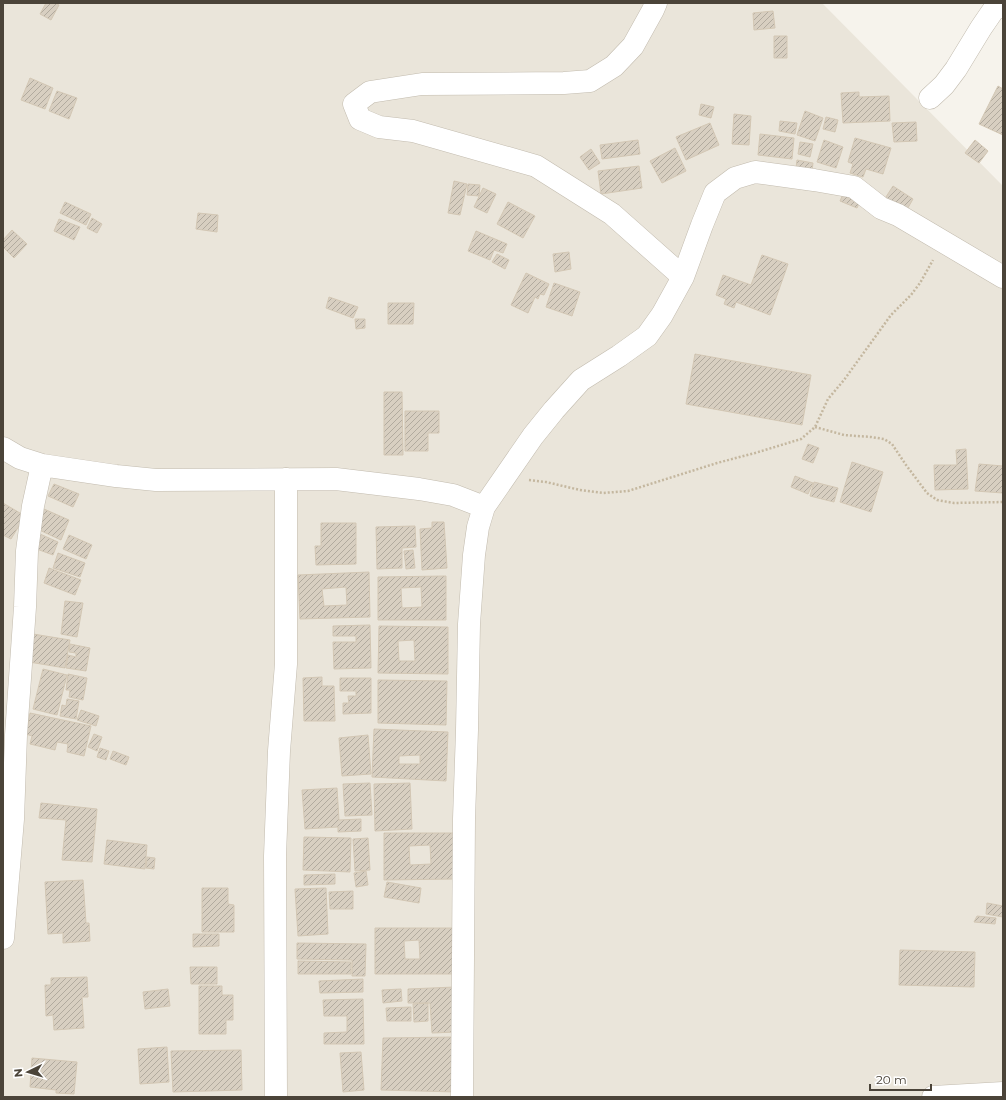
<svg xmlns="http://www.w3.org/2000/svg" width="1006" height="1100" font-family="Montserrat,sans-serif">
	<defs>
		<pattern id="building-hatch" width="6" height="6" patternUnits="userSpaceOnUse"><rect width="6" height="6" fill="#d8cfc1"/><path d="M-1 1l2-2M0 6l6-6M5 7l2-2" fill="none" stroke="#b1aa9e"/></pattern>
	</defs>
	<rect width="100%" height="100%" fill="#f6f3ec"/>
	<!-- residential -->
	<path fill="#eae5da" d="M3,3H822L1003,186V1097H3Z"/>
	<!-- building -->
	<path fill="url(#building-hatch)" stroke="#d3c7b4" fill-rule="evenodd" d="M46,3H55L59,5L51,20L40,14Z
		M773,11L775,28L754,30L753,13Z
		M774,36H787V58H774Z
		M30,78L53,88L45,109L21,100Z
		M998,86L1003,89V135L979,124Z
		M57,91L77,98L69,119L49,111Z
		M859,92V97L889,96L890,121L843,123L841,93Z
		M701,104L714,107L711,118L699,115Z
		M805,111L823,118L815,141L797,135Z
		M734,114L751,116L749,145L732,144Z
		M826,117L838,120L835,132L823,129Z
		M780,121L797,123L795,134L779,131Z
		M916,122L917,141L894,142L892,123Z
		M710,123L719,145L686,160L676,137Z
		M760,134L794,138L792,159L758,155Z
		M855,138L891,148L883,174L866,169L863,177L850,173L853,164L848,162Z
		M638,140L640,154L602,159L600,145Z
		M824,140L843,147L836,168L817,162Z
		M975,140L988,151L979,163L965,153Z
		M800,142L813,144L810,157L798,154Z
		M675,148L686,171L662,183L650,161Z
		M591,149L600,163L589,170L580,157Z
		M797,160L813,163L812,171L796,168Z
		M639,166L642,188L601,194L598,171Z
		M454,181L467,184L460,215L448,213Z
		M468,184L480,185L479,196L467,195Z
		M893,186L913,199L905,213L884,200Z
		M846,187L863,195L857,208L840,201Z
		M483,188L496,194L487,213L474,207Z
		M65,202L91,214L86,225L60,213Z
		M508,202L535,216L523,238L497,224Z
		M198,213L218,215L217,232L196,229Z
		M92,218L102,224L97,233L87,228Z
		M59,219L80,227L74,240L54,231Z
		M12,230L27,244L14,258L3,247V240Z
		M476,231L507,244L503,253L494,250L490,260L468,251Z
		M569,252L571,269L555,272L553,254Z
		M497,254L509,260L505,269L492,262Z
		M762,255L788,264L770,315L736,302L734,308L724,304L726,299L716,295L723,275L751,285Z
		M526,273L549,284L544,295L540,294L538,299L535,297L528,313L511,305Z
		M554,283L580,292L572,316L546,307Z
		M329,297L358,307L353,318L326,308Z
		M388,303H414L413,324H388Z
		M355,319H365V328L356,329Z
		M695,354L811,375L802,425L686,404Z
		M384,392H402L403,455H384Z
		M405,411H439V433H428V451H405Z
		M808,444L819,448L813,463L802,459Z
		M966,449L968,489L935,490L934,465H957L956,450Z
		M852,462L883,472L871,512L840,502Z
		M979,464L1003,466V493L975,491Z
		M795,476L813,483L808,494L791,487Z
		M814,482L838,488L834,502L810,496Z
		M54,484L79,494L73,507L48,496Z
		M3,503L25,516L11,539L3,535Z
		M44,509L69,520L61,540L35,528Z
		M432,522H444L447,568L422,570L420,529L432,528Z
		M321,523H356V564L316,565L315,546H321Z
		M415,526L416,547L402,548V568L377,569L376,527Z
		M40,534L58,542L53,555L34,548Z
		M69,535L92,545L86,559L63,549Z
		M413,550L415,568L406,569L404,551Z
		M58,553L85,563L80,577L53,568Z
		M49,568L81,580L75,595L44,583Z
		M369,572L370,617L300,619L298,575ZM346,587L347,605L324,606L322,589Z
		M446,576V620H378V577ZM421,587L422,607L402,608L401,588Z
		M65,601L83,603L77,637L61,634Z
		M370,625L371,668L334,669L333,642H356V636H333V626Z
		M379,626L448,627V674L378,673ZM414,640L415,661H399L398,641Z
		M33,634L70,640L65,668L29,662Z
		M70,644L90,648L86,671L66,668L68,655L76,657V653L69,652Z
		M43,669L67,675L57,715L33,709Z
		M68,674L87,678L83,700L69,697L70,690H66Z
		M322,677V686H334L335,721H304L303,678Z
		M340,678H371V713L343,714V703H349L348,696H356V691H340Z
		M378,680L447,681L446,725L378,723Z
		M67,699L79,701L76,719L60,716L62,705L66,706Z
		M81,710L99,716L96,726L77,720Z
		M30,713L91,726L84,756L67,752L68,744L57,742L55,750L30,744L32,736L26,734Z
		M374,729L448,732L446,781L372,777ZM420,755V764H399V756Z
		M94,734L102,737L97,751L88,747Z
		M368,735L371,774L342,776L339,738Z
		M100,748L109,751L106,760L97,757Z
		M113,751L129,757L126,765L110,759Z
		M370,783L372,815L345,816L343,784Z
		M410,783L412,829L375,831L374,784Z
		M337,788L339,820L361,819V831L338,832V827L305,829L302,790Z
		M41,803L97,809L92,862L62,860L66,820L39,818Z
		M384,833H455V879L384,880ZM430,845L431,864L410,865L409,846Z
		M304,837L351,838L350,872L303,870Z
		M368,838L370,870L355,871L353,839Z
		M107,840L147,845L145,869L104,864Z
		M147,857L155,858L154,869L146,868Z
		M366,871L368,885L356,887L354,873Z
		M335,874V884L304,885V875Z
		M83,880L86,923H89L90,941L63,943V933L48,934L45,882Z
		M387,882L421,888L419,903L384,897Z
		M202,888H228V904L234,905V932H202Z
		M326,888L328,934L298,936L295,889Z
		M353,891V909H330L329,892Z
		M987,903L1003,906V917L986,914Z
		M977,916L996,918L995,924L974,922Z
		M375,928H455V974H375ZM419,940L420,959H405L404,941Z
		M193,934H219V946L193,947Z
		M297,943L366,944L365,976H352V960L297,959Z
		M900,950L975,952L974,987L899,985Z
		M298,961L351,962V974H298Z
		M190,967H217V984H191Z
		M87,977L88,997H82L84,1028L54,1030L53,1015L46,1016L45,985H51V978Z
		M363,979V992L320,993L319,981Z
		M199,986H222V995H233V1020H226V1034H199Z
		M455,987L457,1032L432,1033L430,1003H408V989Z
		M168,989L170,1006L145,1009L143,992Z
		M401,989L402,1001L383,1003L382,990Z
		M363,999L364,1044H324V1033L347,1032V1016H324L323,1000Z
		M428,1003V1021L414,1022L413,1004Z
		M411,1007V1021H387L386,1008Z
		M455,1037L457,1092L381,1090L383,1038Z
		M167,1047L169,1082L140,1084L138,1049Z
		M241,1050L242,1090L173,1092L171,1051Z
		M361,1052L364,1090L343,1092L340,1053Z
		M32,1058L77,1062L74,1094L56,1093V1090L30,1087Z"/>
	<g fill="none" stroke-linecap="round" stroke-linejoin="round">
		<!-- minor casing -->
		<g stroke="#c2bbae" stroke-width="23">
			<path id="minor" d="M656,3L653,10L633,46L614,66L590,81L564,83L422,84L370,92L354,104L360,119L379,127L413,131L536,166L612,214L683,277
				M930,98L944,85L956,69L981,28L994,9L1003,6
				M3,448L20,458L42,465L116,476L156,480L336,479L419,489L453,495L484,507
				M3,938L13,819L16,735L25,607L27,551L33,506L42,465
				M276,1097L275,856L279,751L286,664V479
				M462,1097L464,819L467,730L469,624L474,555L478,527L484,507L533,436L554,410L581,380L619,356L647,336L662,315L683,277L702,225L715,193L735,178L755,172L814,180L854,187L881,208L898,215L1003,277
				M933,1097L1003,1093"/>
		</g>
		<!-- path -->
		<path stroke="#c4b79f" stroke-width="2.5" stroke-dasharray="2 2" stroke-linecap="butt" d="M815,427L844,435L871,437L884,439L892,444L906,465L927,493L937,500L954,503L1003,502
			M529,480L546,482L580,490L603,493L628,491L717,463L755,453L801,439L815,427L828,399L844,380L891,315L911,295L920,283L933,260"/>
		<!-- minor -->
		<use href="#minor" stroke="#fff" stroke-width="22"/>
	</g>
	<!-- border -->
	<rect width="1006" height="1100" fill="none" stroke="#4b4439" stroke-width="8"/>
	<!-- north arrow -->
	<g transform="translate(28 1072) rotate(265)" stroke="#ffffff" stroke-width="3" paint-order="stroke">
	<path d="M0-3L7 15L0 10L-7 15Z" fill="#4b4439"/>
	<text y="-6" font-size="11" font-weight="bold" text-anchor="middle" fill="#4b4439">N</text>
	</g>
	<!-- scale -->
	<path d="M870 1084v6h61v-6" fill="none" stroke="#4b4439" stroke-width="2"/>
	<text x="876" y="1084" font-size="12" fill="#4b4439" stroke="#ffffff" stroke-width="3" paint-order="stroke">20 m</text>
</svg>
